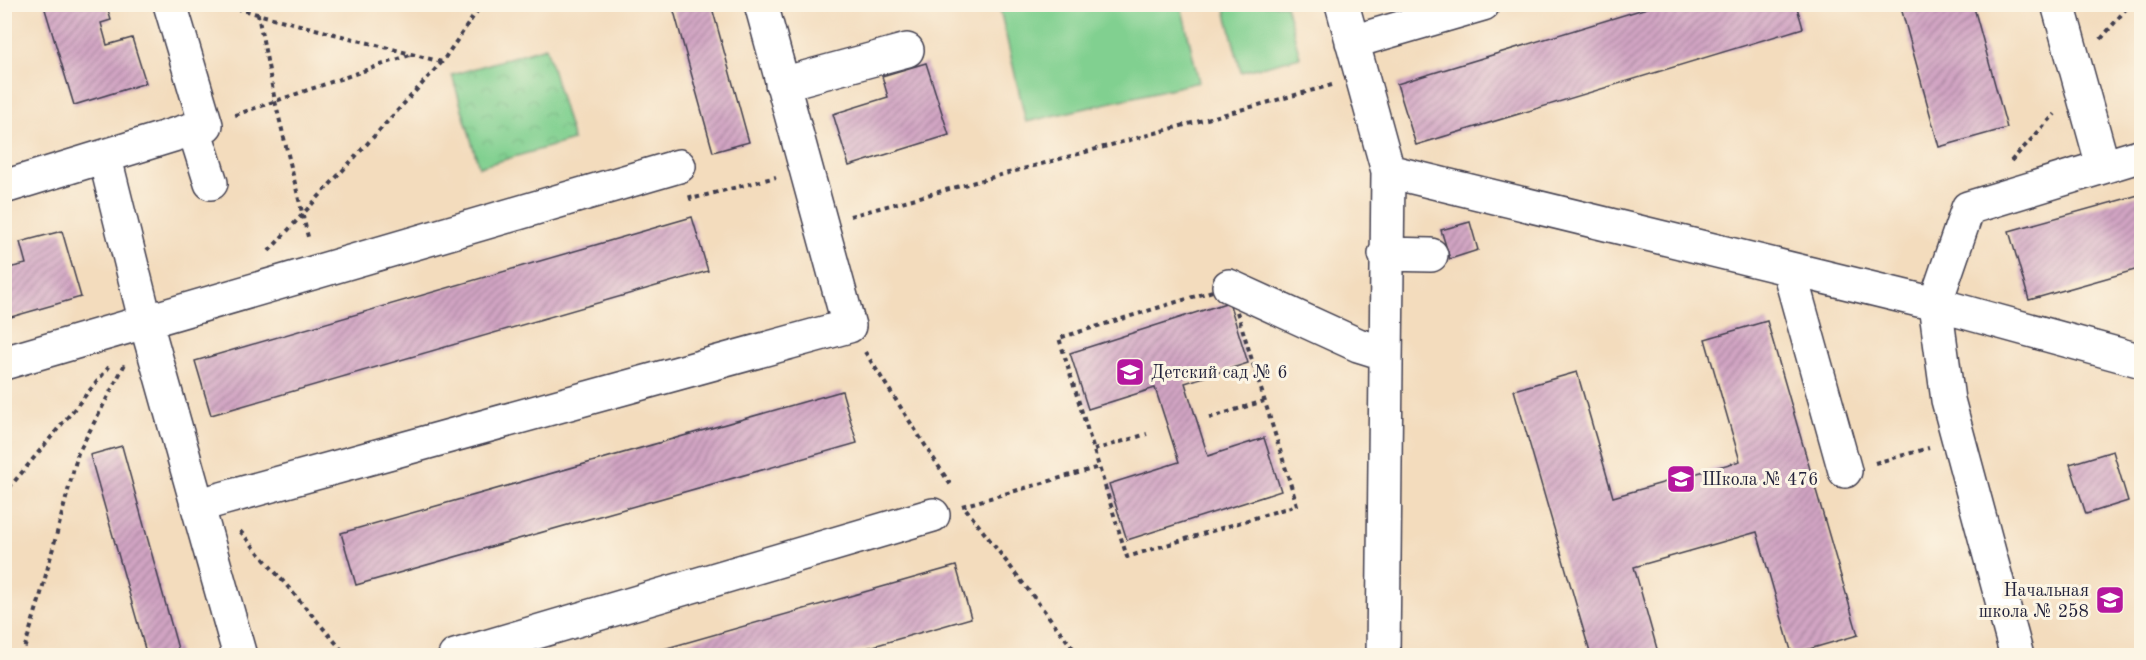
<svg xmlns="http://www.w3.org/2000/svg" width="2146" height="660" font-family="'Old Standard TT',serif">
	<defs>
		<pattern id="park-crowns" width="20" height="18" patternUnits="userSpaceOnUse" patternTransform="scale(1.5)"><rect width="20" height="18" fill="#81d090"/><path d="M2 6a3 3 0 1 1 6 0M12 15a3 3 0 1 1 6 0" fill="none" stroke="#6fb27d"/></pattern>
		<pattern id="building-hatch" width="6" height="6" patternUnits="userSpaceOnUse" patternTransform="scale(1.5)"><rect width="6" height="6" fill="#d1a4c3"/><path d="M-1 1l2-2M0 6l6-6M5 7l2-2" fill="none" stroke="#a985a0"/></pattern>
	</defs>
	<rect width="100%" height="100%" fill="#fcf5e5"/>
	<filter id="ink" filterUnits="userSpaceOnUse"><feTurbulence type="fractalNoise" baseFrequency=".0167" numOctaves="2"/><feDisplacementMap in="SourceGraphic" scale="12" xChannelSelector="R" yChannelSelector="G"/><feConvolveMatrix kernelMatrix="1 2 1 2 8 2 1 2 1" color-interpolation-filters="sRGB"/></filter>
	<filter id="wash" filterUnits="userSpaceOnUse"><feTurbulence type="fractalNoise" baseFrequency=".008" numOctaves="4" result="noise"/><feDisplacementMap in="SourceGraphic" scale="24" xChannelSelector="R" yChannelSelector="G"/><feGaussianBlur stdDeviation="1.35" result="paint"/><feColorMatrix in="noise" values="0 0 0 0 0 0 0 0 0 0 0 0 0 0 0 0 0 1.4 0 .05"/><feComposite in="paint" operator="in"/></filter>
	<g filter="url(#wash)">
		<rect width="100%" height="100%" fill="#f3dcbd"/>
		<!-- park -->
		<path fill="url(#park-crowns)" stroke="#527966" stroke-width="1.5" d="M546,47L573,140L479,167L452,75Z"/>
		<!-- pitch -->
		<path fill="#81d090" stroke="#527966" stroke-width="1.5" d="M999,5H1181L1199,82L1026,122Z
			M1224,5H1286L1300,57L1241,72Z"/>
		<g id="blocks">
			<!-- building -->
			<path fill="url(#building-hatch)" d="M50,4H106L111,20L101,23L107,45L132,38L146,83L74,105L44,6Z
				M672,4H711L749,142L713,152Z
				M1660,4H1796L1803,28L1416,145L1397,84Z
				M1900,4H1973L2007,128L1939,147Z
				M926,63L949,135L849,166L833,114L888,97L882,76Z
				M2142,194V268L2029,300L2009,231Z
				M692,217L708,271L211,415L195,361Z
				M1470,222L1478,250L1450,259L1441,230Z
				M62,231L81,297L4,319V269L26,264L20,242Z
				M1229,302L1248,363L1185,383L1208,456L1264,438L1281,491L1127,540L1109,484L1179,462L1155,388L1088,409L1070,353Z
				M1767,321L1858,635L1792,654L1757,532L1634,567L1659,656H1591L1514,390L1577,372L1613,497L1740,461L1705,339Z
				M842,391L857,443L356,585L341,533Z
				M122,446L180,656H147L90,455Z
				M2113,451L2128,501L2086,514L2070,464Z
				M956,566L971,618L839,656H639Z"/>
		</g>
	</g>
	<g filter="url(#ink)">
		<use href="#blocks" fill-opacity="0" stroke="#413e4e" stroke-width="1.5"/>
		<g fill="none" stroke-linecap="round" stroke-linejoin="round">
			<!-- minor casing -->
			<g stroke="#413e4e" stroke-width="36">
				<path id="minor" d="M1342,4L1388,171L1383,656
					M2058,4L2103,166
					M1352,42L1483,4
					M782,84L907,50
					M194,129L211,183
					M105,158L146,323L240,656
					M1388,171L1935,304L2142,361
					M4,187L206,125L170,4
					M1385,254L1431,255
					M1791,269L1792,281L1845,471
					M1229,286L1358,345L1384,353
					M4,363L679,166
					M197,504L214,501L849,326L761,4
					M455,656L933,515
					M2017,656L1948,400L1935,304L1968,208L2142,155"/>
			</g>
			<!-- path -->
			<path stroke="#413e4e" stroke-width="4" stroke-dasharray="4.5 4.5" stroke-linecap="butt" d="M219,4L442,62
				M259,4L258,15L275,101L309,241
				M2101,39L2130,4
				M235,115L410,55
				M2011,161L2055,114
				M690,195L691,199L776,177
				M850,216L1332,85
				M269,251L442,62L482,4
				M1229,286L1297,505L1127,557L1059,338Z
				M865,352L952,487
				M1209,418L1264,401
				M1094,450L1147,434
				M1875,463L1929,448
				M9,488L109,367
				M962,506L1099,467
				M966,509L1079,656
				M240,531L347,656
				M22,656L39,601L78,453L125,364"/>
			<!-- minor -->
			<use href="#minor" stroke="#fff" stroke-width="33"/>
		</g>
	</g>
	<!-- icons -->
	<defs>
		<g id="school-square" transform="scale(1.5)"><rect x="-9" y="-9" width="18" height="18" rx="4" fill="#b5179e" stroke="#fcf5e5"/><path d="M0-5L7-2L0 1L-7-2ZM-4 1L0 2.5L4 1V4Q0 6-4 4Z" fill="#fff"/></g>
	</defs>
	<g fill-rule="evenodd">
		<use href="#school-square" x="1130" y="372"/>
		<use href="#school-square" x="1681" y="479"/>
		<use href="#school-square" x="2110" y="600"/>
	</g>
	<g text-anchor="middle" stroke-width="6" stroke-linejoin="round" paint-order="stroke">
		<!-- poi labels -->
		<g font-size="18" fill="#22223b" stroke="#fcf5e5" text-anchor="start">
			<text x="1151" y="378">Детский сад № 6</text>
			<text x="1702" y="485">Школа № 476</text>
			<text x="2089" y="596" text-anchor="end">Начальная<tspan x="2089" dy="21">школа № 258</tspan></text>
		</g>
	</g>
	<!-- margin -->
	<rect width="2146" height="660" fill="none" stroke="#fcf5e5" stroke-width="24"/>
</svg>
